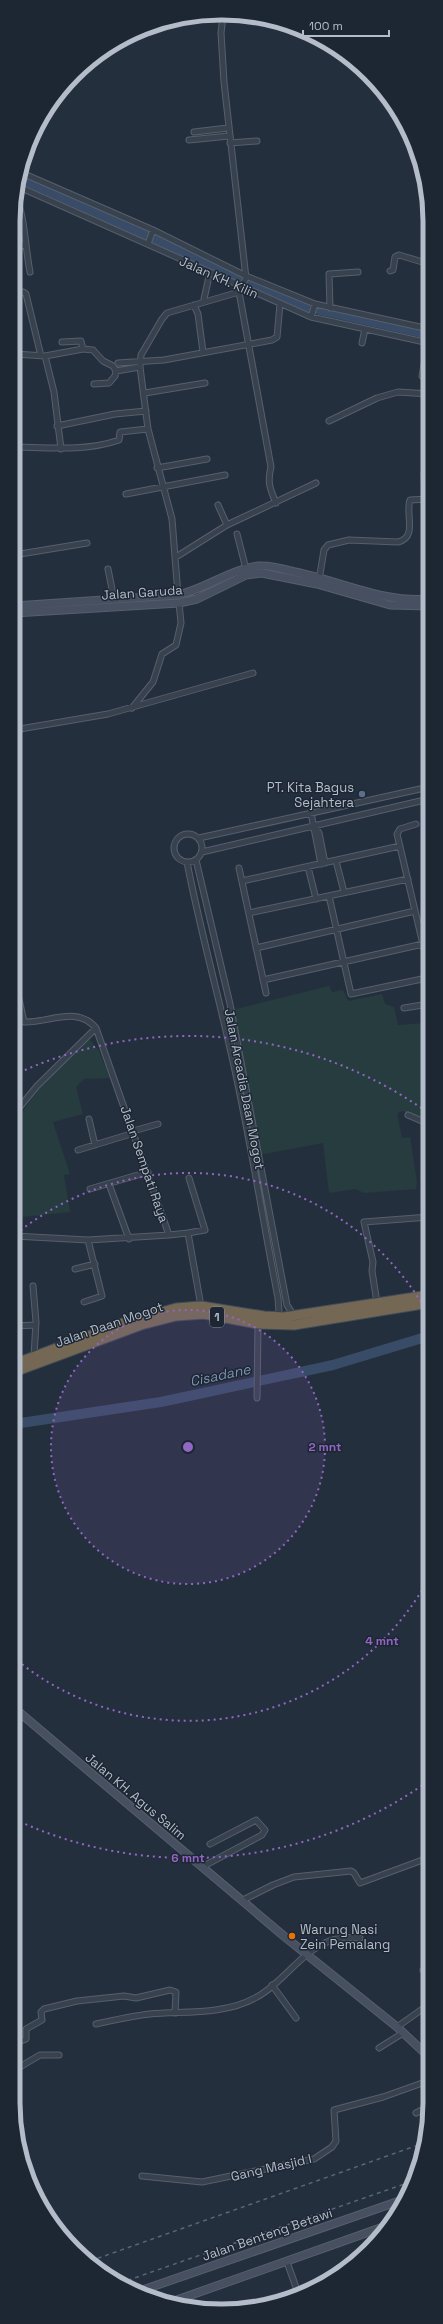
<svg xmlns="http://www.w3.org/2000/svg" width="443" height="2324" font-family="'Space Grotesk',sans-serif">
	<rect width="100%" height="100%" fill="#242f3e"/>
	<!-- green -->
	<path fill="#263c3f" d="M329,986L332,992L343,990L348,1001L382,994L385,1004L394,1007L398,1025L425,1023L429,1047V1121L403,1111L397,1113L402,1138L410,1137L417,1182L416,1189L364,1193L356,1189L329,1193L323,1143L249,1157L231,1063L219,1013Z
		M87,1036L99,1051L110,1078L84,1079L76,1087L83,1114L53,1122L70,1174L64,1175L70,1212L14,1218V1179L16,1177L14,1164V1123L64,1055Z"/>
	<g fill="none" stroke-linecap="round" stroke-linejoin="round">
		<!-- river -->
		<path stroke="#394c67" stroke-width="10" d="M20,178L303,306L429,334
			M14,1424L161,1402L333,1365L429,1336"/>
		<!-- street casing -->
		<g stroke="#565f6c" stroke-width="7">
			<path id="street" d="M194,132L228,128
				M189,140L229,136
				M230,143L257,141
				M22,173L153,230L246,276L315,304L429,329
				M17,186L311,317L429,343
				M15,193C25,217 25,246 30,272
				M148,244L153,230
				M15,251L24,244
				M390,271L393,270L395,257L399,255L429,264
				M239,292L271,467C267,482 270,489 276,503
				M15,293L23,292L26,294L41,356
				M204,299L210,272
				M194,305L198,314L203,352
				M330,308L329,274L358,272
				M311,317L315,304
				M62,342L81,341L83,349
				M362,343L365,329
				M15,354L45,356L83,349L93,350L103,361L113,366L116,371L140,367
				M45,356L54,392L61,449
				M118,363L164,360L272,340L277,337L280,304
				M422,376L428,342
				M94,384L109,383L115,376L116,371
				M145,393L205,383
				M15,404L17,445L20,447C53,448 88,451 119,440L120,432L148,429
				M329,421L377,398L398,392L429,394
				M57,426L115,414L146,411
				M157,468L207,459
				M424,473L425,499
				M126,494L225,475
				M218,505L227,525
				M237,534L246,569
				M14,555L87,543
				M176,557L227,525L316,483
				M108,569L114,599
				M319,580L324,550L328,545L349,540L398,542C418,537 405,514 410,500L429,499
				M178,595L172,519L148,429L140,367L141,355L162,319L167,313L239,292L246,278L224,82L221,33L223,16
				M132,708L153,682L162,654L176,645L181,623L179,603
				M14,730L108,714L253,673
				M311,813L321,864
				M416,824L400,829L397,834L429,970
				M428,825L429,832
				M314,826L319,833L325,863
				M174 848a14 14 0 1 1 28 0a14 14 0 1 1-28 0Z
				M199,838L429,787
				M202,852L429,799
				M196,860L230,1004L287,1305L294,1316
				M336,861L344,892
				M187,862C200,930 219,997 234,1066C251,1143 263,1221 278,1298L279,1311L275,1317
				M308,867L316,899
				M239,868L266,993
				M242,881L400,846
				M329,896L351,994L422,979L429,974
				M249,913L408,879
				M256,948L415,911
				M14,976L24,1022C49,1023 77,1005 96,1028L169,1235L188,1233L201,1306
				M263,980L423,944
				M404,1008L429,1004
				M14,1114L37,1086L96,1028
				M408,1115L429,1124
				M89,1119L95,1145
				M133,1131L158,1124
				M78,1150L134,1133
				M109,1184L129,1239
				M90,1189L148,1172
				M188,1233L205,1230L189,1178
				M14,1236L88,1240L169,1235
				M75,1269L95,1264
				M33,1286L36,1322L34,1356
				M84,1302L102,1296L88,1240
				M377,1303L372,1271L373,1262L364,1222L429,1217
				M14,1326L35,1325
				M257,1398L258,1324
				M202,1867L262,1835L265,1830L256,1820L210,1844
				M243,1900L273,1885L294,1877L351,1871L354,1873L360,1883L428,1858
				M423,1970L428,1980
				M272,1985L296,2018
				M96,2024C114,2020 132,2016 150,2014C184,2011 224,2015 255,1998C286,1982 304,1944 341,1938C348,1937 354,1938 360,1938
				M397,2027L428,2005
				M13,2044L26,2039V2029L42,2020L41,2012L44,2009L77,2001L124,1996L136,1998L170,1990L176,1992L175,2013
				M379,2048L403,2033
				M13,2058L16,2069
				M13,2071L40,2055H59
				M416,2113L428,2107
				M142,2176L202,2182L314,2159L332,2147L336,2141L334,2110L383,2097L428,2081
				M287,2262L297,2290L295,2296"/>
		</g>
		<!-- secondary casing -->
		<g stroke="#565f6c" stroke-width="9">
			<path id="secondary" d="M14,606L178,595C206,589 230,569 259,566C270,565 284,569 295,572C340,581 383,603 429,599
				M14,613L179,603L197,599L246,575L262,573L317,584L390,605L429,606
				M13,1707L285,1937L397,2027L428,2056
				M137,2292L405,2199
				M174,2301L383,2227"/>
		</g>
		<!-- highway casing -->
		<g stroke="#434c59" stroke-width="11">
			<path id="highway" d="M14,1364L126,1322L176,1308L201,1306L264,1316L284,1317L429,1295
				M14,1372L141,1325L176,1316L204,1314L258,1324L294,1325L429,1303"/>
		</g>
		<!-- street -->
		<use href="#street" stroke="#38414e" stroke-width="5"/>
		<!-- secondary -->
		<use href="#secondary" stroke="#465061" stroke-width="7"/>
		<!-- highway -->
		<use href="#highway" stroke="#746855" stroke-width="9"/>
		<!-- rail -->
		<path stroke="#5a6575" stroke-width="1.5" stroke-dasharray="4 4" stroke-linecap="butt" d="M90,2261L424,2143
			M120,2283L413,2181"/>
	</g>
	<!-- distance rings -->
	<circle cx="188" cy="1447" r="137" fill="#9266c3" fill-opacity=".12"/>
	<g fill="none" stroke="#9266c3" stroke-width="2" stroke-dasharray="2 4">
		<circle cx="188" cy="1447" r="137"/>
		<path d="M428 1580A274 274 0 0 1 14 1658M16 1234A274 274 0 0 1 428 1314"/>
		<path d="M427 1782A411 411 0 0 1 14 1819M14 1075A411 411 0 0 1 427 1112"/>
	</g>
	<!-- markers -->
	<circle fill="#5c6f8a" stroke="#1d2633" stroke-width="1.5" cx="362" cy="794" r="4"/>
	<circle fill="#e8710a" stroke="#1d2633" stroke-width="1.5" cx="292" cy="1936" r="4"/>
	<g text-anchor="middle" stroke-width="3" stroke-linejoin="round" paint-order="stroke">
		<!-- shield labels -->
		<rect fill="#1d2633" stroke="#878f9c" stroke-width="1" x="210" y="1307" width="14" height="20" rx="3"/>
		<g font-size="12" font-weight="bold" fill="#b4bcc9">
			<text x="217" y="1321">1</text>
		</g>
		<!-- street labels -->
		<g font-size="13" fill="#b4bcc9" stroke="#1d2633">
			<text transform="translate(219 277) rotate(24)" y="5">Jalan KH. Kilin</text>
			<text transform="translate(142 592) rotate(-4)" y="5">Jalan Garuda</text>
			<text transform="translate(245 1089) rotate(79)" y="5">Jalan Arcadia Daan Mogot</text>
			<text transform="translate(145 1164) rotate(71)" y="5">Jalan Sempati Raya</text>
			<text transform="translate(109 1324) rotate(-19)" y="5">Jalan Daan Mogot</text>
			<text transform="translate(136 1796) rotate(40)" y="5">Jalan KH. Agus Salim</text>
			<text transform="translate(271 2167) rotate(-13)" y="5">Gang Masjid I</text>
			<text transform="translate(267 2234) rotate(-19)" y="5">Jalan Benteng Betawi</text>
		</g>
		<!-- poi labels -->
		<g font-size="13" fill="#b4bcc9" stroke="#1d2633" text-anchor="end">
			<text x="354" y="792">PT. Kita Bagus<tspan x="354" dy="15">Sejahtera</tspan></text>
			<text x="300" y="1934" text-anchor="start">Warung Nasi<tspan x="300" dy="15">Zein Pemalang</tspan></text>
		</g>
		<!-- water labels -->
		<g font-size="14" font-style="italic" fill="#7c92b1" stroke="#1d2633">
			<text transform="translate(220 1375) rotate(-12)" y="5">Cisadane</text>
		</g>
	</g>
	<!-- crop -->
	<path d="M0 0H443V2324H0ZM221 20H222A201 201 0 0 1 423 221V2103A201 201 0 0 1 222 2304H221A201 201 0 0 1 20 2103V221A201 201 0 0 1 221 20Z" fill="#1d2633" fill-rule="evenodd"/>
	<path fill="none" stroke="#b4bcc9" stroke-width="5" d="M221 20H222A201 201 0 0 1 423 221V2103A201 201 0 0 1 222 2304H221A201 201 0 0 1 20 2103V221A201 201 0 0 1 221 20Z"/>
	<circle cx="188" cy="1447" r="6" fill="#9266c3" stroke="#1d2633" stroke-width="2"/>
	<g font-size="12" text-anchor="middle" font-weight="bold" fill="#9266c3" stroke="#1d2633" stroke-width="3" stroke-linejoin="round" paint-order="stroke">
		<text x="325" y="1451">2 mnt</text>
		<text x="382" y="1645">4 mnt</text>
		<text x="188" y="1862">6 mnt</text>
	</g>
	<!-- scale -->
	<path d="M303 30v6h86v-6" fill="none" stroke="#b4bcc9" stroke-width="2"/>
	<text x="309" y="30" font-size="12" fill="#b4bcc9" stroke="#1d2633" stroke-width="3" paint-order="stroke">100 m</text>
</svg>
